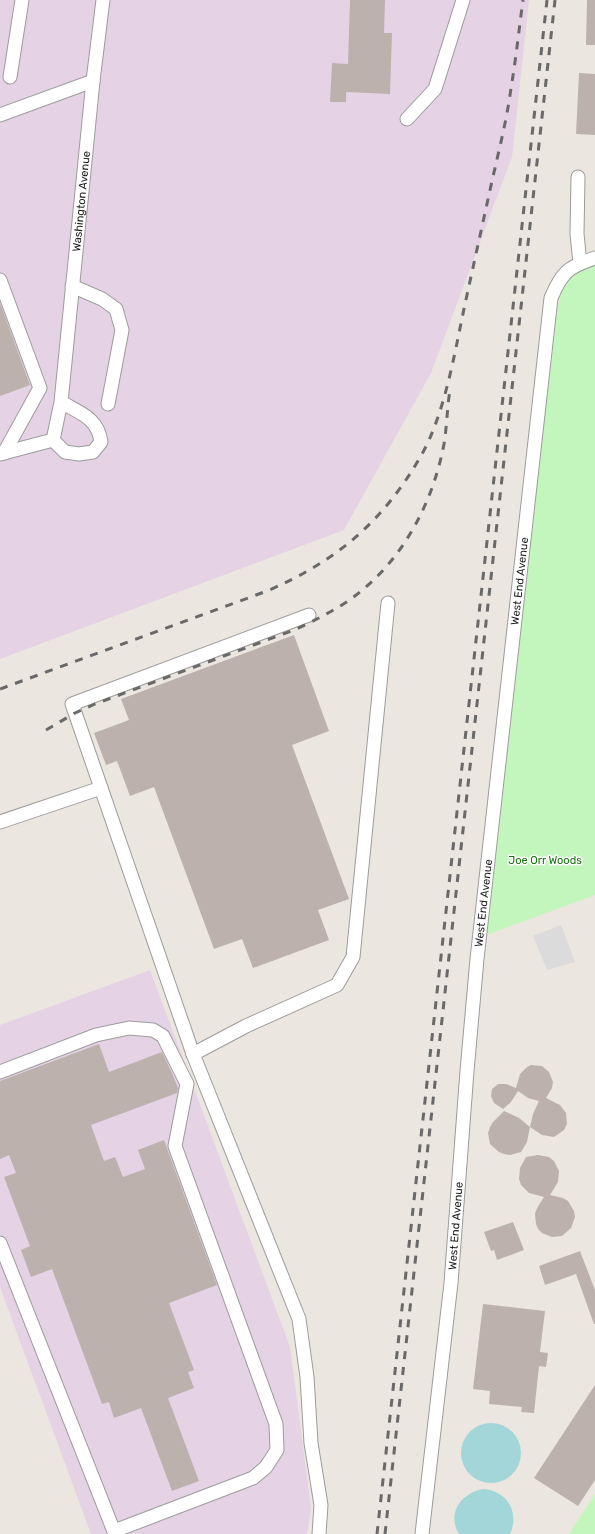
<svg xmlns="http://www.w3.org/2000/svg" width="595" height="1534" font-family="Rubik,sans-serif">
	<rect width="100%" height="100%" fill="#ece6e0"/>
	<!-- industrial -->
	<path fill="#e5d2e5" d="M0,0H529L512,157L431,373L344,530L0,659Z
		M150,970L290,1347L311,1508L307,1534H91L0,1287V1025Z"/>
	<!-- park -->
	<path fill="#c3f6bd" d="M595,266V895L486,935L555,329C560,294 558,278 595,266Z
		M595,1494V1534H569Z"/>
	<!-- parking -->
	<path fill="#dbdbdb" d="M561,925L575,962L547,970L533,936Z"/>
	<!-- water -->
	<path fill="#a2d6d9" d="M461 1453a30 30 0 1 1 60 0a30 30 0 1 1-60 0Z
		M484,1489C507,1491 520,1512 510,1534H459C446,1513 462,1492 484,1489Z"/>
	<!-- building -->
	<path fill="#bcb1ad" d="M350,0H385L384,33H392L390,94L346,92V102H330L332,63L348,64Z
		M587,0H595V45H586Z
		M579,73L595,74V135L576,134Z
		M0,303L30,385L0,396Z
		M294,635L329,731L292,745L349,899L318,910L329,940L253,968L242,939L214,949L154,787L130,796L117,761L106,765L94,733L129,720L121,699Z
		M99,1044L109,1072L162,1052L172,1073L178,1088L177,1093L91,1125L104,1161L115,1157L123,1177L145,1169L138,1150L164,1140L217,1285L169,1303L194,1370L188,1372L194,1388L168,1398L199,1481L172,1491L141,1408L114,1418L109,1402L102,1404L52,1269L31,1277L21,1250L30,1246L4,1177L16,1173L9,1155L0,1159V1081Z
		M531,1065L542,1066L549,1072L553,1082L552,1088L546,1098L560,1105L566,1113L567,1124L564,1130L554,1137L542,1135L530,1127L533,1114L539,1101L528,1098L518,1091L511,1102L503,1109L494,1103L491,1096L492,1089L498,1084H506L516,1088L520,1074L527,1067Z
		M504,1111L519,1118L530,1127L527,1142L521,1152L510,1155L504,1154L499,1152L490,1144L488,1133L490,1127L493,1122Z
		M538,1155L549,1157L554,1161L559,1171L558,1182L550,1195L563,1198L568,1201L574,1211L575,1217L571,1228L562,1236L552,1237L542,1233L538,1229L536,1224L535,1214L537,1208L544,1197L529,1193L521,1185L519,1179L520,1168L526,1157Z
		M513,1222L524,1250L497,1260L494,1250L491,1251L484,1232Z
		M580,1251L595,1290V1324H594L576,1274L545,1285L539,1266Z
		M483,1304L545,1311L540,1352L548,1353L546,1367L539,1366L534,1413L521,1412L522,1407L489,1404L490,1391L473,1389Z
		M595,1385V1480L578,1506L534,1478Z"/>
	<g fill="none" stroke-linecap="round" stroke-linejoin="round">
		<!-- minor casing -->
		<g stroke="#9c9c9c" stroke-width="15">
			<g id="minor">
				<path d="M10,77L22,0"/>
				<path d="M0,115L93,81"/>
				<path d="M407,119L435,89L463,0"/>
				<path d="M578,177L577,234L580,263"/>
				<path d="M0,280L40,388L4,453"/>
				<path d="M72,286L102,299L116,309L122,330L108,404"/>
				<path id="s1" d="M61,402C80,413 98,418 101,442L93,452L79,454L65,452L53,440L61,402L93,81L103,0"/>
				<path d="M0,454L53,440"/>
				<path d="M309,615L72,704L193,1054L299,1319L307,1377L311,1443L321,1505L319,1534"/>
				<path d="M0,822L101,788"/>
				<path d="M193,1054L246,1026L337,985L353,957L388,603"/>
				<path d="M0,1072L96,1035L129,1028L153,1030L163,1036L187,1084L175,1146L276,1424L277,1450L266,1467L253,1478L114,1531"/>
				<path d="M0,1243L115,1534"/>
				<path id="s2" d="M422,1534L451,1283L467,1071L477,959L551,298C562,272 568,267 595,258"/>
			</g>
		</g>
		<!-- minor -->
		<use href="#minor" stroke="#fff" stroke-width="13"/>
		<!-- rail -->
		<path stroke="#696969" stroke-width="3" stroke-dasharray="8 8" stroke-linecap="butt" d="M0,689L267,591C337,561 384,521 422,454C445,413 455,351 465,304C474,263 483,222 492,181C499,150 507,119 511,88C516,59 519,29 523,0
			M46,730L75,713L95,704L294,630C312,622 329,613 345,603C399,567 432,507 444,444C447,426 447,408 450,390
			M377,1534L547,0
			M385,1534L555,0"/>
	</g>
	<g text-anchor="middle" stroke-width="3" stroke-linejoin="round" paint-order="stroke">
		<!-- street labels -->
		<g font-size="11" fill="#1b1b1b" stroke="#fff">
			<text dy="4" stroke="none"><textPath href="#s1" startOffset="358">Washington Avenue</textPath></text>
			<text dy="4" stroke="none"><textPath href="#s2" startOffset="958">West End Avenue</textPath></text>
			<text dy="4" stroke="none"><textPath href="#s2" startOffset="634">West End Avenue</textPath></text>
			<text dy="4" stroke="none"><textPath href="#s2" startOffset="310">West End Avenue</textPath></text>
		</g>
		<!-- park labels -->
		<g font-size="11" fill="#19730f" stroke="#fff">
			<text x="545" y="864">Joe Orr Woods</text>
		</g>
	</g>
</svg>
